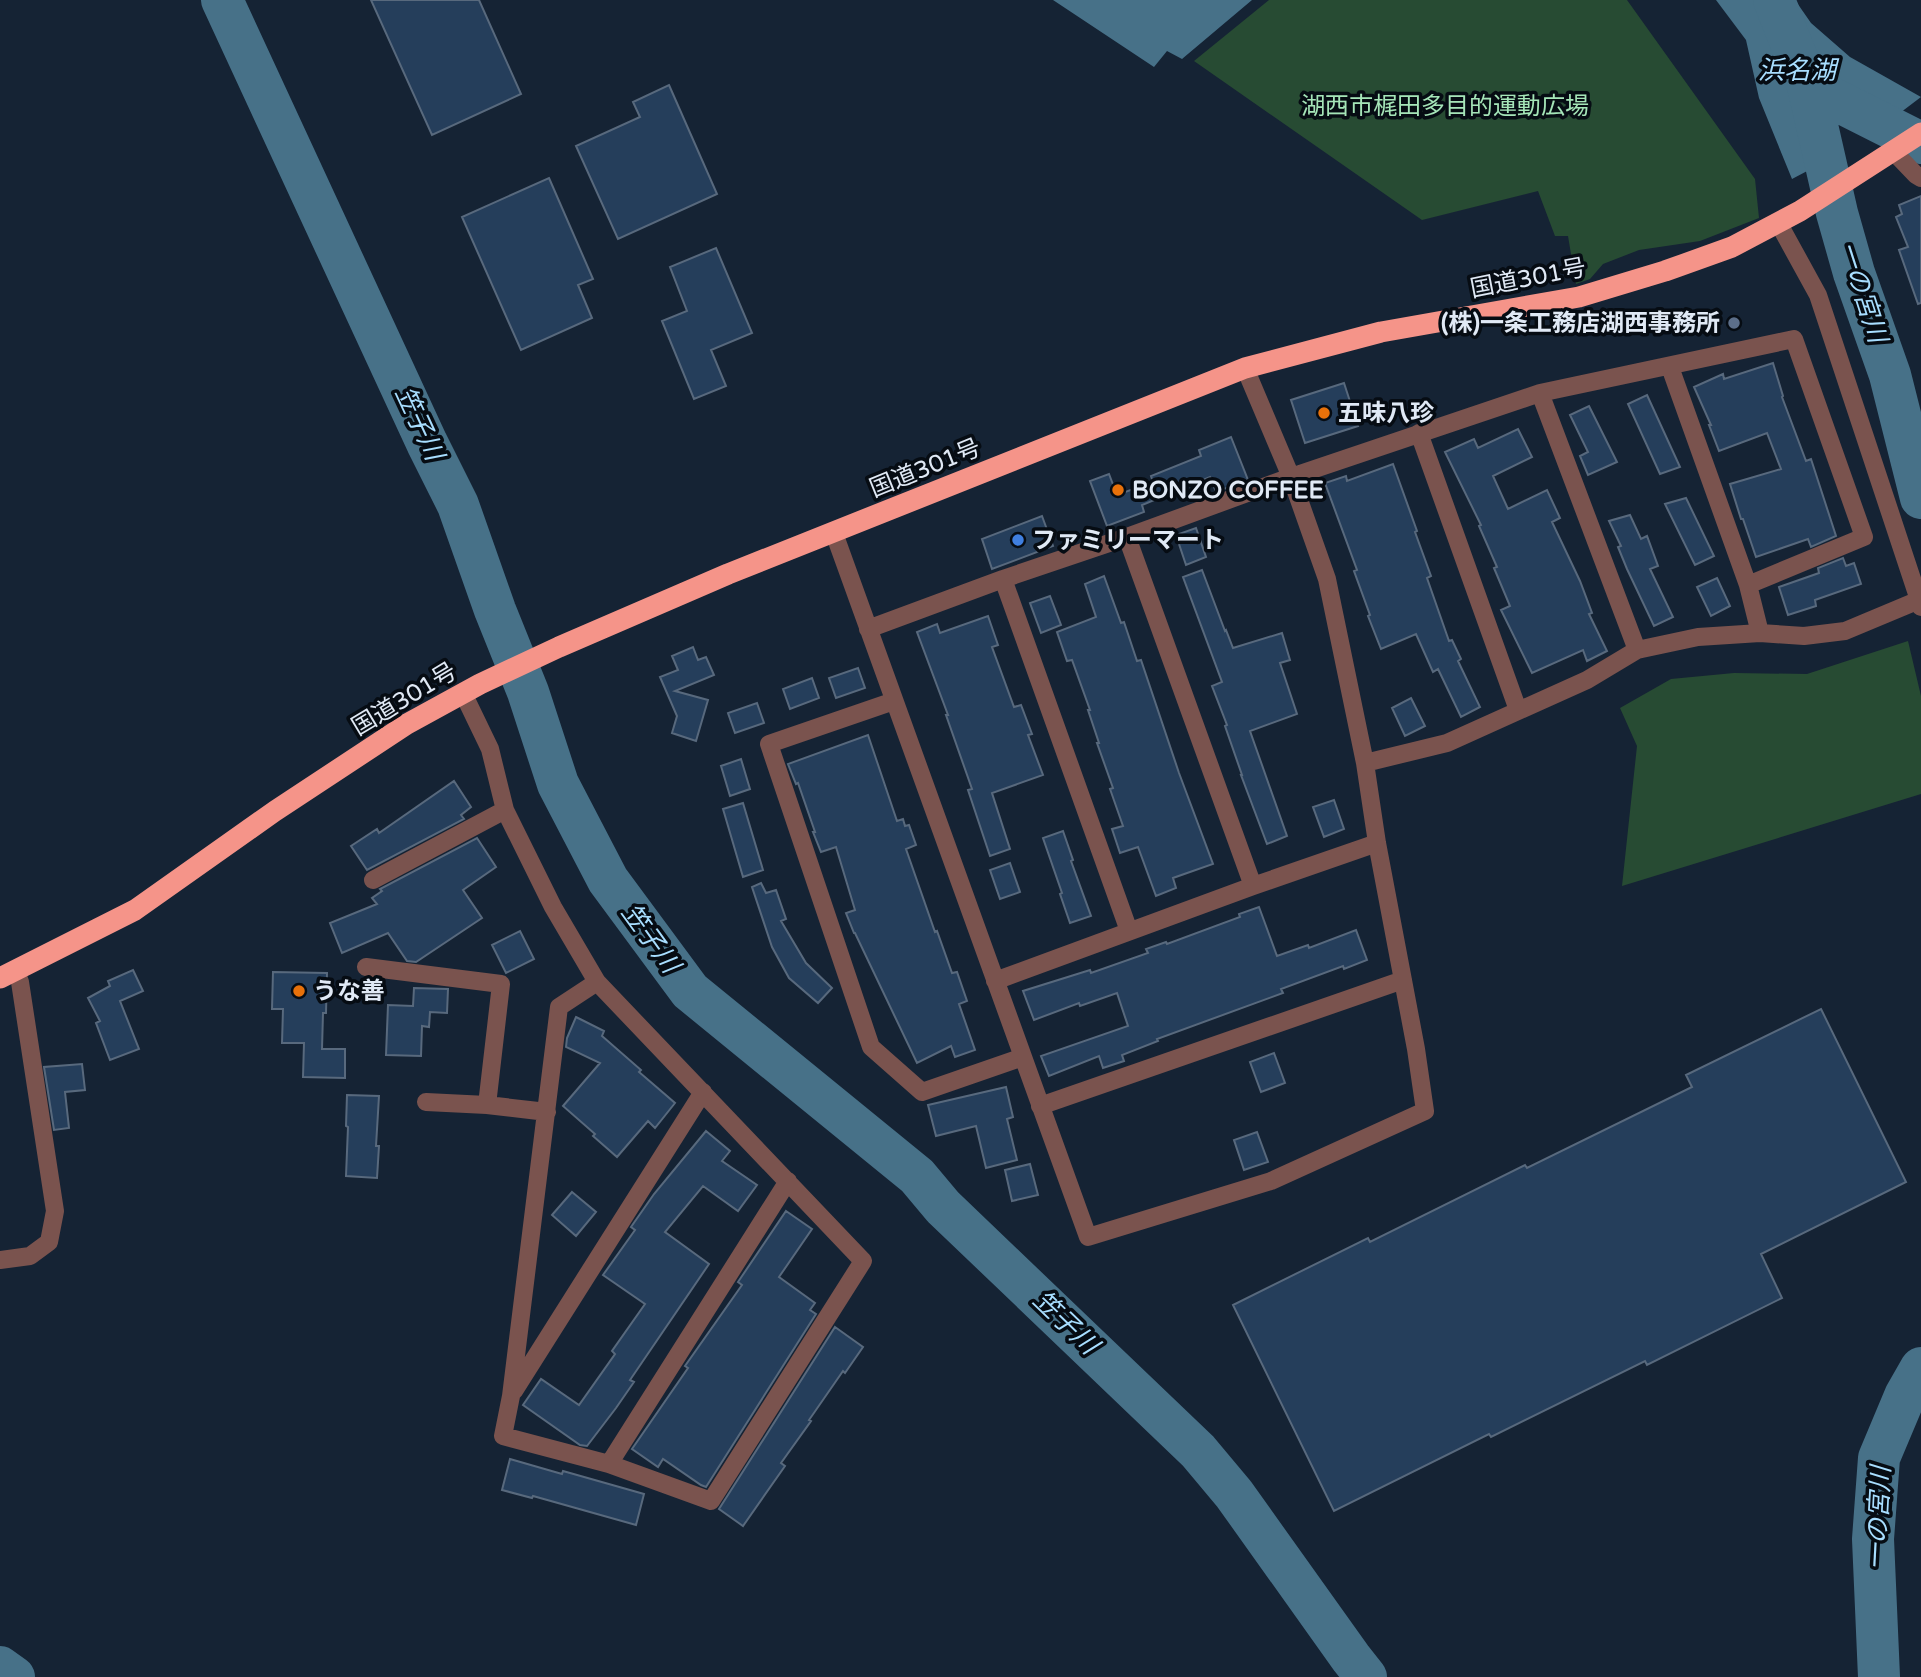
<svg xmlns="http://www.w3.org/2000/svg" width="1921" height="1677" font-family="'Varela Round','Noto Sans JP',sans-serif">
	<rect width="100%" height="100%" fill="#152334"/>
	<!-- green -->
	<path fill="#274b33" d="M1269,0H1627L1755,179L1759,218L1700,241L1639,250L1603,264L1590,279L1576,284L1568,236H1555L1538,191L1422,220L1194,61Z
		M1908,641L1921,696V794L1622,886L1637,746L1620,708L1671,679L1734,673L1807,674Z"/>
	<!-- water -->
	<path fill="#477188" d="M1053,0H1252L1182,59L1167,51L1154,67Z
		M1716,0H1795L1811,23L1850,57L1921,97L1888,122L1853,103L1837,99L1825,104V119L1830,159L1792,179L1759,98L1746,40Z"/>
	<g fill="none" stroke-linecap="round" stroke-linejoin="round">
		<!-- river -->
		<path stroke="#477188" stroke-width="42" d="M222,0L427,443L458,505L495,610L528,692L558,784L608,880L690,991L917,1176L943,1207L1198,1451L1234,1494L1351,1658L1366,1677
			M1774,0L1808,86L1837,213L1854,273L1890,375L1921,498
			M1808,86L1921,143
			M0,1667L14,1677
			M1879,1677L1873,1539L1879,1458L1905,1396L1921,1368"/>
	</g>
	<!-- building -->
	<path fill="#253e5b" stroke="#58697d" stroke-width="2" d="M371,0H479L521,94L432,135Z
		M669,85L717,194L618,239L576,146L640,117L633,102Z
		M549,178L593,279L578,285L592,318L521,350L462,217Z
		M1921,196V303L1918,304L1899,250L1908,247L1896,217L1902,214L1899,205Z
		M716,248L752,333L711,350L726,386L694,399L662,321L687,311L670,267Z
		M1773,363L1783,396L1782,397L1806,461L1811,459L1836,536L1811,547L1808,539L1756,557L1743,519H1741L1730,484L1781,469L1767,433L1719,451L1709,425H1711L1694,387L1723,374L1724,379Z
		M1344,383L1358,426L1305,443L1291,400Z
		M1647,395L1680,467L1660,474L1628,404Z
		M1589,406L1617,462L1588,475L1580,456L1588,452L1570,415Z
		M1518,429L1532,457L1493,476L1508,509L1547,490L1560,518L1552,522L1580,581L1592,613L1589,614L1607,651L1587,661L1583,650L1532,673L1501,610L1510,606L1494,568L1497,567L1479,526L1481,525L1445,452L1474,439L1478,448Z
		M1231,437L1248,480L1216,492L1210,477L1142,505L1144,512L1107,526L1090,481L1109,474L1117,495L1153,482L1151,476L1201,456L1199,450Z
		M1393,464L1417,531L1415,532L1431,576L1427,578L1449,641L1452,640L1461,659L1458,661L1480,707L1461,717L1438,669L1433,672L1416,634L1381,649L1368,616L1370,615L1354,571L1357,570L1325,483L1346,476L1347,481Z
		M1686,498L1714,556L1695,565L1665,504Z
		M1630,515L1641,539L1647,536L1658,566L1650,569L1673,617L1654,626L1627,569L1618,547L1621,546L1609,521Z
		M1042,516L1053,546L992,569L982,539Z
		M1196,528L1206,557L1186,565L1176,535Z
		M1843,558L1846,566L1854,563L1861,584L1815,600L1816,606L1788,615L1779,587L1819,573L1818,568Z
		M1202,570L1225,631L1226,630L1233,648L1282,633L1290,660L1280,663L1297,714L1250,731L1287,836L1267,844L1241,775H1242L1225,726L1227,725L1212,686L1222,682L1183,577Z
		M1104,576L1121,623L1124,622L1137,661L1141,660L1179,773L1213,864L1173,878L1176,888L1156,896L1138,847L1120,853L1112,829L1123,826L1110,789L1113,788L1097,743H1099L1088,710H1090L1072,660L1067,661L1057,632L1096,617L1085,584Z
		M1717,578L1730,606L1711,616L1697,587Z
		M1050,596L1061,625L1041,633L1030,603Z
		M988,616L998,645L992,647L1014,707L1021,705L1032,734L1028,735L1043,775L992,793L1010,849L990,856L968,790L972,789L946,715H948L917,632L937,624L940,633Z
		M693,647L698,660L706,657L714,675L675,691L708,700L696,741L672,733L677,716L660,677L678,670L672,656Z
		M858,668L865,688L836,698L829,678Z
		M812,678L819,698L790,709L783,689Z
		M1411,698L1425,726L1405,736L1392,708Z
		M757,703L764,723L735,733L728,713Z
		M868,735L897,821L903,819L905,826L909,825L916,845L906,849L935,932L937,931L952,973L957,972L967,1001L959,1004L975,1050L955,1057L951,1046L917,1063L855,933H854L846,913L855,910L836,847L821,852L813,832H815L798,783L796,784L788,764Z
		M741,759L750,789L730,796L721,766Z
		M454,781L471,807L461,815L464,819L367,870L351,846L377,829L379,833Z
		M1334,800L1344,829L1324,837L1313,807Z
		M743,803L763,870L743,877L723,809Z
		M1063,831L1073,860L1071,861L1091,916L1070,923L1060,894L1062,893L1043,838Z
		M477,838L496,867L463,890L482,918L416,962L407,961L388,933L342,953L330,923L377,904L372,898L382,891L380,889Z
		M1010,863L1020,892L1000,899L990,870Z
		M761,883L766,893L776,890L786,919L781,921L806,963L832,988L818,1003L789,978L772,947L752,887Z
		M1259,907L1277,956L1308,945L1309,948L1356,930L1367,960L1344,969L1343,966L1281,989L1283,993L1157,1039L1158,1041L1122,1055L1124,1061L1103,1068L1099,1056L1049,1076L1041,1056L1128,1026L1117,993L1080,1006L1079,1003L1034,1020L1023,991L1090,970L1091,973L1148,953L1146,949L1166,942L1167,944L1240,917L1239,914Z
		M520,931L534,959L506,973L492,945Z
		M133,970L143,991L120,1001L139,1049L110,1060L96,1023L100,1021L88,998L110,986L108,981Z
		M273,972L327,973L326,1013H323L322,1049H345V1078L303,1077L304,1043H282L283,1009H272Z
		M414,988L448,989L447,1013L430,1012L429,1027L422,1026L421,1056L386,1055L388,1005L413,1006Z
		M1821,1009L1906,1182L1761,1254L1782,1298L1647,1365L1645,1361L1491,1437L1489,1434L1334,1511L1233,1305L1368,1238L1370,1242L1525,1165L1527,1168L1692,1087L1686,1075Z
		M576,1017L604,1031L602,1036L641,1070L639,1072L675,1103L655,1128L648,1121L617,1157L593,1136L595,1134L563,1106L600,1063L566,1047L567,1038Z
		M1274,1053L1285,1083L1261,1092L1250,1062Z
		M82,1064L85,1090L65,1092L69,1128L54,1130L44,1067Z
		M1006,1087L1013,1117L1007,1119L1017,1160L986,1168L976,1126L936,1136L928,1105Z
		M347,1095L379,1096L376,1146H379L377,1178L346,1176L348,1127L346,1126Z
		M706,1131L730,1151L722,1161L757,1185L738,1211L703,1186L665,1232L709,1264L630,1380L634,1382L616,1408L587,1446L580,1445L523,1405L541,1379L579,1405L615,1354L612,1351L645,1304L603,1275L635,1230L631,1227L654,1194Z
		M1257,1132L1268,1162L1244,1170L1234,1140Z
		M1030,1164L1038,1195L1012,1201L1005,1170Z
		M572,1192L596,1212L576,1236L552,1215Z
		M786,1211L812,1229L779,1277L815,1303L810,1310L816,1314L706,1487L701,1485L663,1459L658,1467L632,1449L688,1368L685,1366L742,1285L738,1282Z
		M835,1327L863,1347L845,1373L843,1371L809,1420L811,1421L781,1463L785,1466L743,1526L719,1509Z
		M510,1459L562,1474L563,1471L644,1494L636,1525L533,1496L532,1498L502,1490Z"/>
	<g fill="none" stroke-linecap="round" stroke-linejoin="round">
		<!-- street -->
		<path stroke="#7a534e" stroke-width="18" d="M1893,151L1916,175L1921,178
			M1779,224L1818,295L1919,600
			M1670,367L1748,585L1760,633
			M1540,393L1637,650
			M1419,433L1518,710
			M834,533L1088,1237L1271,1181L1425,1111L1416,1049L1377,843L1365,763L1327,579L1291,477L1245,368
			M1127,537L1253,886
			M1003,579L1129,931
			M868,629L1003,579L1127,537L1291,477L1540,393L1794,339L1864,537L1748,585
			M463,693L490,749L505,810L553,907L597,982L863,1261L711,1501L609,1464L503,1436L511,1396L559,1007L597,982
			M894,701L769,744L871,1047L922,1092L1023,1057
			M1365,763L1447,743L1587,680L1637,650L1698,637L1760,633L1804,636L1845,631L1919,600L1921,607
			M373,880L505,810
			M366,967L501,984L487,1105
			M995,981L1253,886L1377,843
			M426,1102L487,1105L547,1112
			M1040,1106L1403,980
			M0,1260L30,1256L49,1242L55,1211L20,982L16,971
			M514,1391L703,1092
			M609,1464L788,1181"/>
		<!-- highway -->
		<path stroke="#f59489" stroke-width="21" d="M0,978L135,910L275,811L407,724L480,684L559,647L728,574L1245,368L1381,332L1579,297L1665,271L1732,247L1800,211L1921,133"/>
	</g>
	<!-- markers -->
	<circle fill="#5c6f8a" stroke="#060c13" stroke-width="2.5" cx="1734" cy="323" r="7"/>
	<g fill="#e8710a" stroke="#060c13" stroke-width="2.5">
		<circle cx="1324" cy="413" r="7"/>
		<circle cx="1118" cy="490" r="7"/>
		<circle cx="299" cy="991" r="7"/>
	</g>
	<circle fill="#3f7fe0" stroke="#060c13" stroke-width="2.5" cx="1018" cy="540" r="7"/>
	<g text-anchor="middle" stroke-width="7" stroke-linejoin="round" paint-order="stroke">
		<!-- park labels -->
		<g font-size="24" fill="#a5e5b8" stroke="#060c13">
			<text x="1445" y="114">湖西市梶田多目的運動広場</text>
		</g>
		<!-- street labels -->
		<g font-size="24" fill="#e0e9f5" stroke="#060c13">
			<text transform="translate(1528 278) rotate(-11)" y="8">国道301号</text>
			<text transform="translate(925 468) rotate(-22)" y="8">国道301号</text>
			<text transform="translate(404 699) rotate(-31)" y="8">国道301号</text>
		</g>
		<!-- poi labels -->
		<g font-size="24" font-weight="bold" fill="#e0e9f5" stroke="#060c13" text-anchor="start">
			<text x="1720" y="331" text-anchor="end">(株)一条工務店湖西事務所</text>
			<text x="1338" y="421">五味八珍</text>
			<text x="1132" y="498">BONZO COFFEE</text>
			<text x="1032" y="548">ファミリーマート</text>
			<text x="313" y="999">うな善</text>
		</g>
		<!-- water labels -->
		<g font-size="26" font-style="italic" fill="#a8deff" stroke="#060c13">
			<text x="1797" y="79">浜名湖</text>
			<text transform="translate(1863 292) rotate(72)" y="9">一の宮川</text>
			<text transform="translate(420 423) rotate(65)" y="9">笠子川</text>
			<text transform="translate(651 938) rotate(54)" y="9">笠子川</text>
			<text transform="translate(1066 1322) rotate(44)" y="9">笠子川</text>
			<text transform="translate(1878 1518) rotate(-87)" y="9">一の宮川</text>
		</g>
	</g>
</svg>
